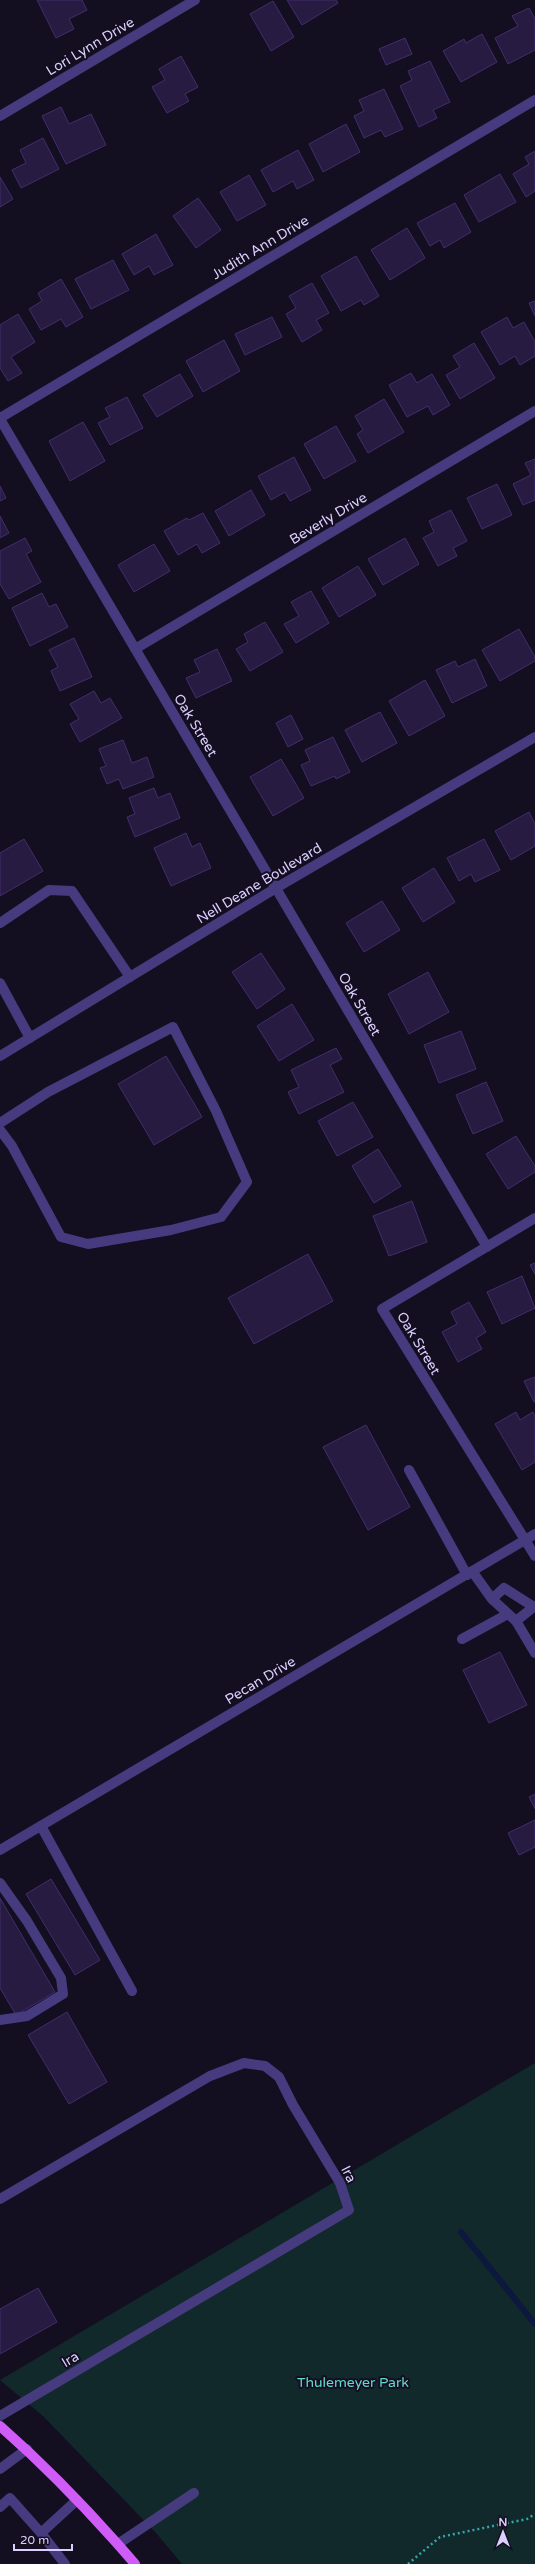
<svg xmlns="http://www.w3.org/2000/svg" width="535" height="2564" font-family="'Varela Round',sans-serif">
	<rect width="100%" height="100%" fill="#140e21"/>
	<!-- green -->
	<path fill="#12292b" d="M535,2063V2564H182L157,2534L44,2417L0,2380Z"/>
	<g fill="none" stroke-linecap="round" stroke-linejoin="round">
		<!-- stream -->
		<path stroke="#0c183d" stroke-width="6" d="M461,2232L535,2324"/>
	</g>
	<!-- building -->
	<path fill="#271b41" stroke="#422e6c" d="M37,0H82L87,10L69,19L74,29L56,38Z
		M287,0H336L338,3L302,25Z
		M273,1L294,37L271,51L250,14Z
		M529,8L535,19V50L508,64L495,38L518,26L512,16Z
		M482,34L497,62L461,82L443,51L464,39L466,43Z
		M405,38L412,54L386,65L379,49Z
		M181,56L198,87L185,94L189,101L167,113L152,87L165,80L159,69Z
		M430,61L450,102L433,110L437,118L419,127L400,86L412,80L408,71Z
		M384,89L403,129L385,137L381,130L364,138L354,116L364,111L359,100Z
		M61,107L69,124L91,114L106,145L66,164L42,116Z
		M346,124L360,152L323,172L309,144Z
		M43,138L59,169L21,188L12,170L26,163L20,150Z
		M298,150L314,180L297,189L293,181L273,192L261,170Z
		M535,151V191L526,197L513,174L529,164L525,157Z
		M500,174L516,202L479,222L464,195Z
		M249,175L266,205L237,221L220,192Z
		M0,177L13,199L0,207Z
		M198,198L221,230L196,248L173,216Z
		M455,203L471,232L444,248L440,240L430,246L417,223Z
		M407,228L425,258L390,280L371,250Z
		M156,234L173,265L154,275L149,266L134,275L122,254Z
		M356,256L379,296L364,305L361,300L341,311L321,276Z
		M113,260L129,290L91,309L75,279Z
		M61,279L83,317L66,327L61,319L41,330L29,309L42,301L38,293Z
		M312,283L329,313L316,320L322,330L302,342L286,314L296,308L289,296Z
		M535,301V316L529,303Z
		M18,314L35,342L11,357L22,373L8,381L0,368V325Z
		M272,317L282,337L245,355L235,334Z
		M507,317L513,328L524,322L535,342V356L520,365L515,356L500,365L481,332Z
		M224,340L240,371L203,392L186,361Z
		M474,343L495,378L460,399L446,375L460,367L453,356Z
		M411,373L417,383L432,374L450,405L433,415L428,406L407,417L389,385Z
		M180,374L193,396L157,417L143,395Z
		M127,397L143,428L110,445L98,423L110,417L105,408Z
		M384,399L404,432L368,453L357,434L363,430L355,416Z
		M83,422L105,461L70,481L49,441Z
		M336,426L356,461L324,479L304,444Z
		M294,457L311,490L290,501L285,492L271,500L258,476Z
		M535,459V500L523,505L513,484L531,475L525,463Z
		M497,484L512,515L482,529L467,498Z
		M0,486L6,498L0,501Z
		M251,490L265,515L229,536L215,511Z
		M451,510L467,541L453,548L457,556L438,566L423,538L434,532L429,521Z
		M203,513L220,543L202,553L197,544L178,555L164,531L187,518L189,520Z
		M0,516L9,533L0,538Z
		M25,538L32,551L26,554L41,582L9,599L0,584V551Z
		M405,538L419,564L383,585L368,559Z
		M154,544L170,571L134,592L118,565Z
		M358,566L376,595L339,617L322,588Z
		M311,591L329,623L296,643L284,624L299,616L291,602Z
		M42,593L49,607L56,604L68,627L30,646L12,608Z
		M265,622L283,652L250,671L236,649L248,642L244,634Z
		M519,629L535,657V661L500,681L482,650Z
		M74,638L92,677L60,691L51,671L58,667L49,650Z
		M217,649L232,681L196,698L186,678L200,672L194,660Z
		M475,659L487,686L452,703L436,670L455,661L458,667Z
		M425,680L445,716L409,736L389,701Z
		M94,691L101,703L110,698L122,718L80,742L70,724L79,719L70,704Z
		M380,712L397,743L362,762L345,730Z
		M291,715L303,739L288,747L276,723Z
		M333,737L350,772L336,779L335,776L311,786L301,765L310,761L305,750Z
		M123,740L132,763L147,757L154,777L123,789L119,779L107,784L100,768L106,766L99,749Z
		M281,759L304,798L273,816L250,777Z
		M154,788L158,798L170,793L180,818L135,837L127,817L135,814L129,798Z
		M529,812L535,824V846L511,860L495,831Z
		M186,833L192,847L200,843L211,868L171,886L154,848Z
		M24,839L43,871L0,896V853Z
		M484,839L500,870L475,882L471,874L459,881L447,858Z
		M434,868L455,902L423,922L402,888Z
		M382,901L400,930L364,952L346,923Z
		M261,953L285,989L257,1009L232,972Z
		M428,972L449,1012L409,1034L388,994Z
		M292,1004L314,1040L279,1061L257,1026Z
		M461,1031L476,1069L439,1083L424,1045Z
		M336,1048L342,1059L330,1065L344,1092L299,1114L288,1092L299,1087L291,1070Z
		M166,1056L202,1117L154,1145L118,1084Z
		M486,1082L503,1121L473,1134L456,1095Z
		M353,1102L373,1137L337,1156L318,1121Z
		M516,1136L535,1166V1172L508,1189L486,1154Z
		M378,1149L401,1186L374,1203L352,1166Z
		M412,1201L427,1242L389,1256L373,1216Z
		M308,1254L333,1301L254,1344L228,1298Z
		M535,1263V1274L530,1265Z
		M522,1276L535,1308L502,1324L487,1292Z
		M469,1302L486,1332L476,1338L482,1349L458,1362L442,1332L457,1324L451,1312Z
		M535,1377V1402H534L524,1381Z
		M516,1412L520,1420L533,1412L535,1416V1462L522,1470L495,1424Z
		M366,1425L410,1507L368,1530L323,1447Z
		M500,1652L527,1705L489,1723L463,1670Z
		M535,1794V1809L529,1797Z
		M535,1820V1847L519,1855L508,1833Z
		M51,1879L100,1960L75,1975L26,1894Z
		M0,1898L55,1992L16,2015L0,1988Z
		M67,2012L107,2082L69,2104L28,2035Z
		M38,2288L57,2322L0,2354V2309Z"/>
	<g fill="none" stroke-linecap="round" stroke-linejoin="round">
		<!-- path -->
		<path stroke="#33a7ae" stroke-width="2.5" stroke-dasharray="2 3" stroke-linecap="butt" d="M408,2564L440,2537L527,2519L535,2514"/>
		<!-- minor -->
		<path stroke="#463b7e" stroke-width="10" d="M0,116L195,0
			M0,418L535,100
			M0,419L487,1247
			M135,649L535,411
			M0,923L49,890L72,891L130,977
			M0,983L30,1038
			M0,1056L276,888L535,737
			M0,1123L48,1092L173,1027L216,1111L247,1182L221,1217L171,1230L88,1244L61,1237L12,1146L0,1130
			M535,1218L382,1309L535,1556
			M409,1470L467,1575
			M472,1571L492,1599L516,1621L535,1653
			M492,1599L504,1588L534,1607
			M516,1621L535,1606
			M462,1639L508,1614
			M41,1826L132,1991
			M0,1850L535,1534
			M0,1883L27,1921L61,1978L63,1994L27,2016L0,2020
			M0,2199L210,2076L244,2063L265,2066L279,2077L293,2105L340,2183L349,2210L0,2416
			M0,2469L27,2449
			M0,2507L10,2498L41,2533L65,2564
			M41,2533L77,2500
			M118,2544L194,2493"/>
		<!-- major -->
		<path stroke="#d05cf8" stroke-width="10" d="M0,2426C49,2469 93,2515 135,2564"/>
	</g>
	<g text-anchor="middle" stroke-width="4" stroke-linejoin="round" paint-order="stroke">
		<!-- street labels -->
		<g font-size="14" fill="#dbd0fd" stroke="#140e21">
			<text transform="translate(90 46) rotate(-31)" y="5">Lori Lynn Drive</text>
			<text transform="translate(260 247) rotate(-31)" y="5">Judith Ann Drive</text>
			<text transform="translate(328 518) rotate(-31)" y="5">Beverly Drive</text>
			<text transform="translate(196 725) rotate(59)" y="5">Oak Street</text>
			<text transform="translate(259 883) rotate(-31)" y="5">Nell Deane Boulevard</text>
			<text transform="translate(360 1004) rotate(60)" y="5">Oak Street</text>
			<text transform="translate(419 1343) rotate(59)" y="5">Oak Street</text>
			<text transform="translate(260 1680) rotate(-31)" y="5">Pecan Drive</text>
			<text transform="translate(349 2174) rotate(63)" y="5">Ira</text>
			<text transform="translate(70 2359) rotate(-31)" y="5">Ira</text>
		</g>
		<!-- park labels -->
		<g font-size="14" fill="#60daca" stroke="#140e21">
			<text x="353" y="2387">Thulemeyer Park</text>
		</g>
	</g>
	<!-- north arrow -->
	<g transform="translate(503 2532)" stroke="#140e21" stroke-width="3" paint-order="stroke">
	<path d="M0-3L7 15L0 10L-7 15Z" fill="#dbd0fd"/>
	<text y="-6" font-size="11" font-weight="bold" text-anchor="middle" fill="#dbd0fd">N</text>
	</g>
	<!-- scale -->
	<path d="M14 2544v6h58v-6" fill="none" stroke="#dbd0fd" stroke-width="2"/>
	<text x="20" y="2544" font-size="12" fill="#dbd0fd" stroke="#140e21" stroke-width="3" paint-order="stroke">20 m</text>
</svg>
